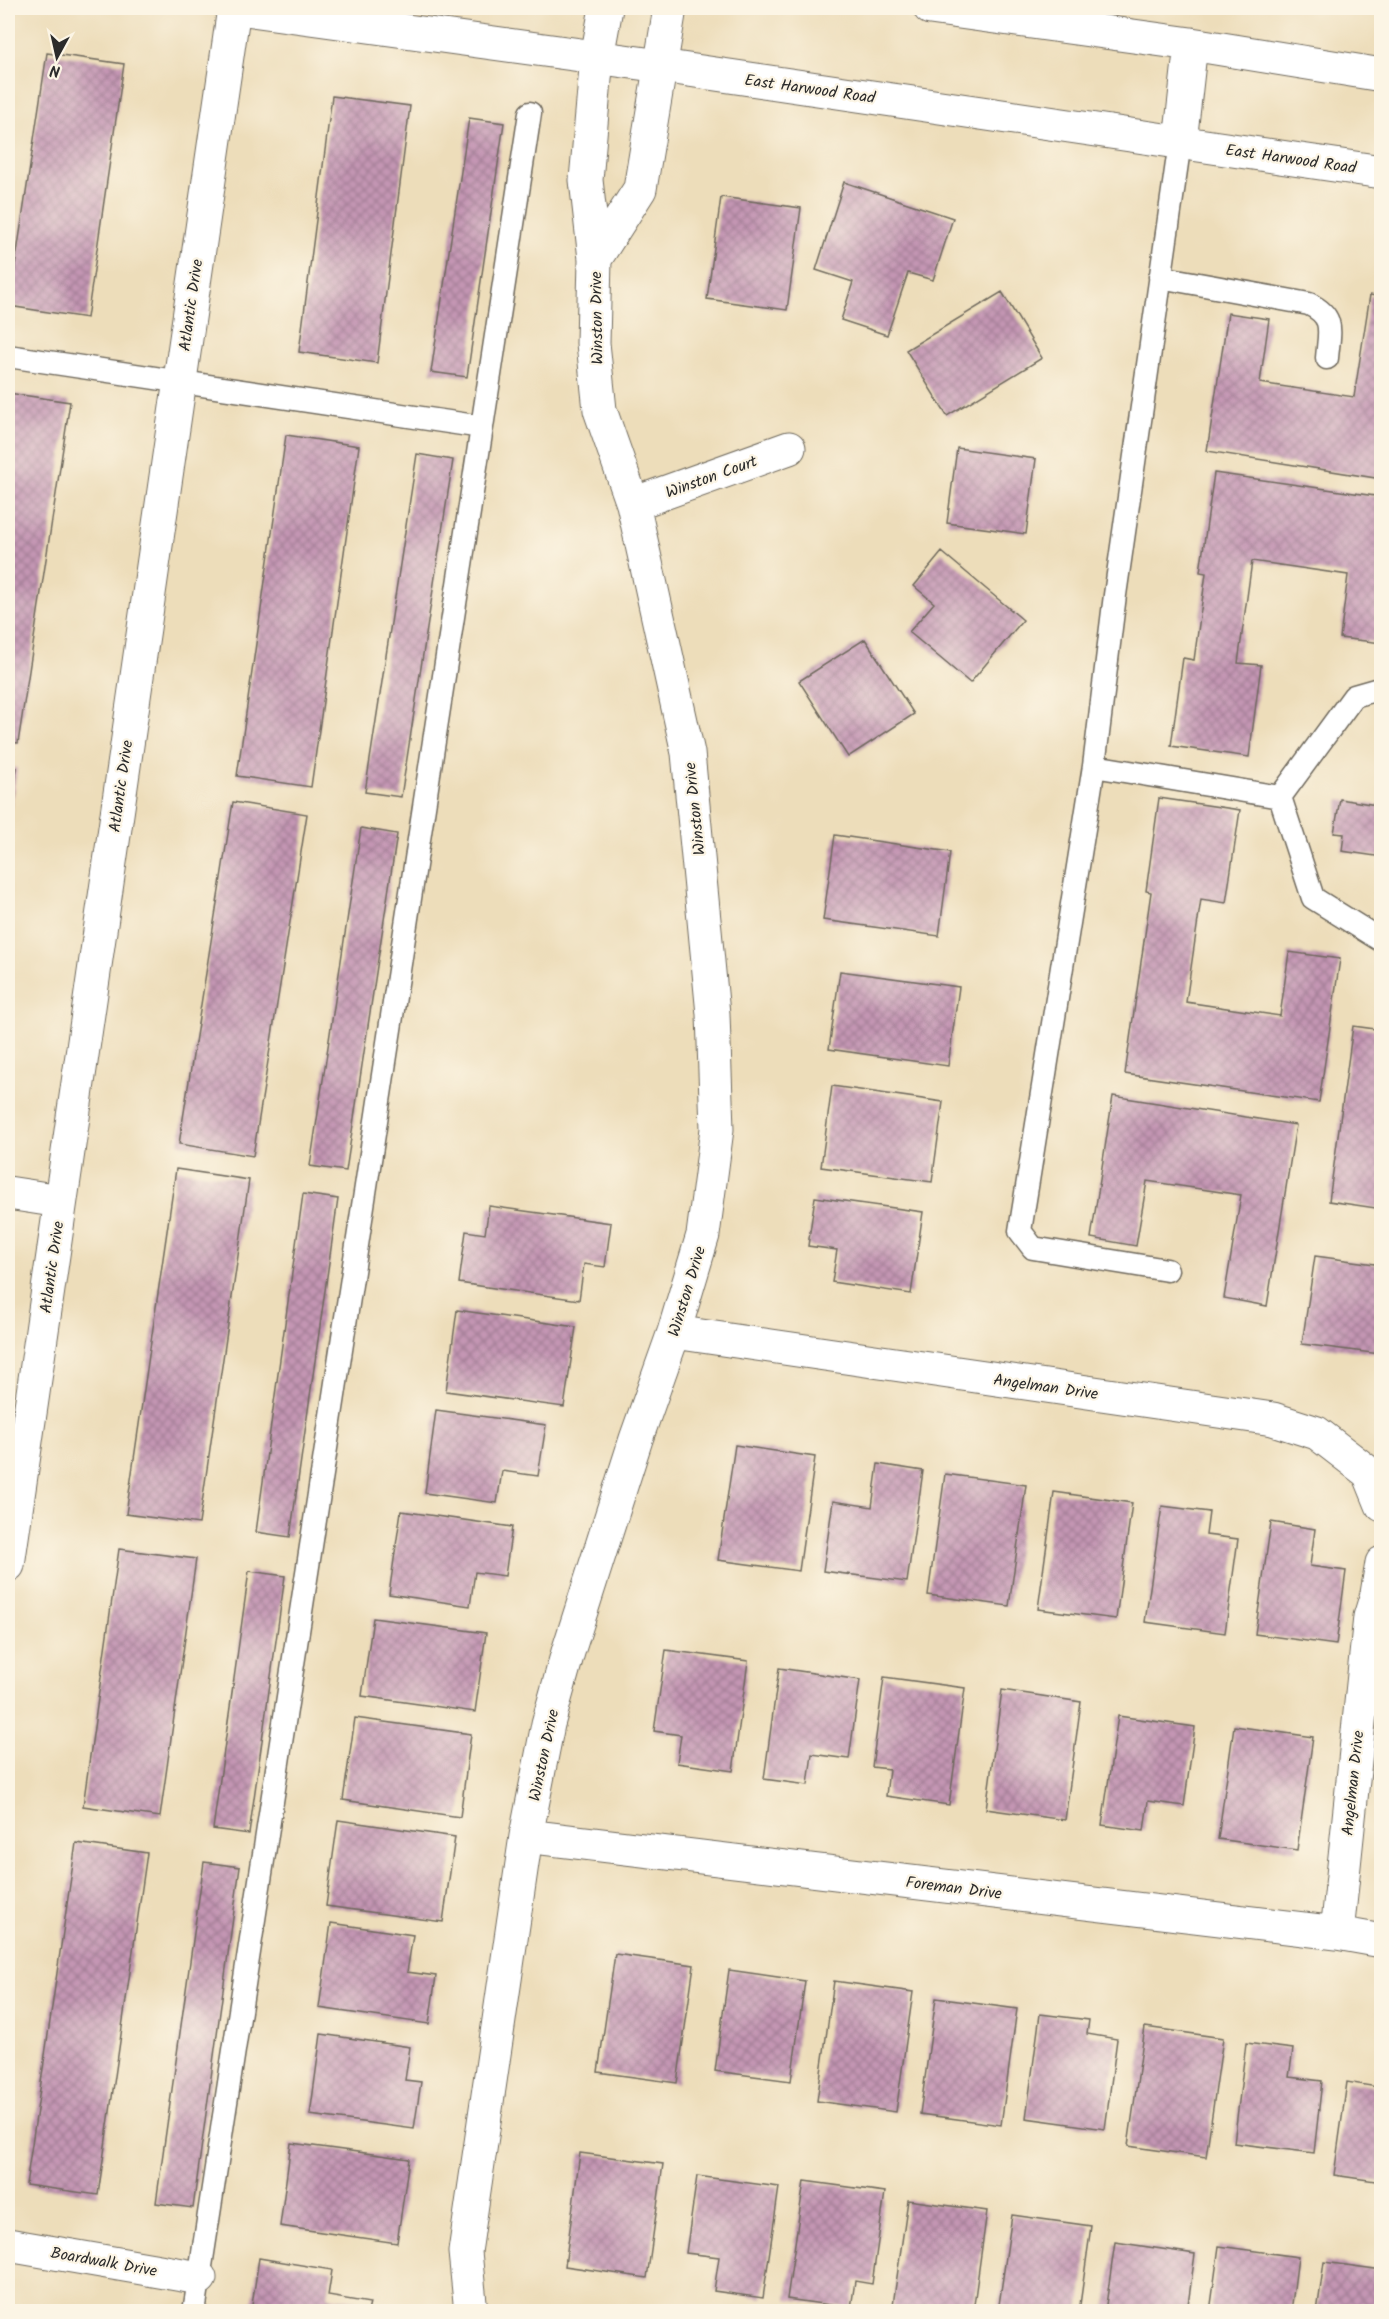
<svg xmlns="http://www.w3.org/2000/svg" width="1389" height="2319" font-family="Kalam,sans-serif">
	<defs>
		<pattern id="building-cross-hatch" width="8" height="8" patternUnits="userSpaceOnUse" patternTransform="scale(1.5)"><rect width="8" height="8" fill="#c496b4"/><path d="M0 0l8 8M0 8l8-8" fill="none" stroke="#9f7b93"/></pattern>
	</defs>
	<rect width="100%" height="100%" fill="#fcf5e5"/>
	<filter id="ink" filterUnits="userSpaceOnUse"><feTurbulence type="fractalNoise" baseFrequency=".0167" numOctaves="2"/><feDisplacementMap in="SourceGraphic" scale="12" xChannelSelector="R" yChannelSelector="G"/><feConvolveMatrix kernelMatrix="1 2 1 2 8 2 1 2 1" color-interpolation-filters="sRGB"/></filter>
	<filter id="wash" filterUnits="userSpaceOnUse"><feTurbulence type="fractalNoise" baseFrequency=".008" numOctaves="4" result="noise"/><feDisplacementMap in="SourceGraphic" scale="24" xChannelSelector="R" yChannelSelector="G"/><feGaussianBlur stdDeviation="1.35" result="paint"/><feColorMatrix in="noise" values="0 0 0 0 0 0 0 0 0 0 0 0 0 0 0 0 0 1.4 0 .05"/><feComposite in="paint" operator="in"/></filter>
	<g filter="url(#wash)">
		<rect width="100%" height="100%" fill="#edddba"/>
		<g id="blocks">
			<!-- building -->
			<path fill="url(#building-cross-hatch)" d="M47,53L124,64L87,318L9,306Z
				M332,96L410,106L377,363L299,352Z
				M469,118L504,123L467,377L431,372Z
				M844,182L953,218L933,280L908,273L887,335L841,320L853,282L816,270Z
				M721,197L801,208L787,310L707,299Z
				M1002,292L1042,358L947,416L906,350Z
				M1370,295L1382,297V479L1207,451L1228,313L1269,319L1260,383L1354,397Z
				M8,393L70,402L18,743L8,742Z
				M286,435L359,446L311,787L237,776Z
				M957,448L1036,459L1026,534L947,523Z
				M417,454L453,460L401,797L365,792Z
				M1214,473L1382,497V643L1340,638L1348,575L1252,561L1238,663L1261,665L1249,757L1171,746L1183,658L1194,660L1206,573L1200,572Z
				M942,552L1023,620L970,683L909,632L934,603L914,586Z
				M865,639L914,714L848,757L799,681Z
				M8,767L17,768L9,818H8Z
				M1159,798L1240,810L1226,903L1201,899L1186,1002L1280,1016L1289,952L1340,959L1319,1102L1125,1074L1151,892L1146,891Z
				M1340,799L1382,806V857L1342,851L1344,834L1334,833Z
				M233,802L307,814L253,1156L179,1144Z
				M361,828L397,834L346,1171L310,1166Z
				M835,835L950,852L939,936L823,920Z
				M840,971L959,987L948,1066L829,1049Z
				M1353,1026L1382,1030V1209L1329,1201Z
				M832,1086L943,1102L932,1182L821,1167Z
				M1113,1096L1296,1125L1267,1306L1224,1298L1241,1195L1147,1181L1136,1246L1091,1238Z
				M176,1169L249,1180L199,1524L126,1514Z
				M303,1194L338,1199L290,1537L256,1532Z
				M815,1197L923,1212L911,1294L832,1282L837,1250L808,1246Z
				M489,1206L611,1223L605,1267L584,1264L579,1300L459,1283L466,1231L485,1234Z
				M1315,1256L1382,1265V1341L1380,1354L1302,1344Z
				M457,1310L576,1327L564,1407L446,1391Z
				M436,1410L546,1425L538,1476L502,1471L497,1503L425,1493Z
				M735,1445L815,1457L799,1571L718,1560Z
				M878,1464L923,1471L907,1582L823,1571L833,1501L872,1507Z
				M945,1474L1026,1485L1009,1606L928,1595Z
				M1054,1492L1132,1503L1116,1619L1038,1609Z
				M1162,1506L1209,1512L1206,1535L1238,1539L1225,1633L1145,1622Z
				M401,1511L512,1527L505,1576L475,1572L470,1606L389,1594Z
				M1271,1522L1315,1529L1310,1566L1346,1571L1336,1645L1255,1634Z
				M119,1549L196,1559L160,1817L83,1806Z
				M249,1571L285,1576L249,1834L213,1829Z
				M373,1618L486,1633L475,1712L362,1696Z
				M666,1650L748,1661L733,1771L677,1763L681,1735L654,1731Z
				M779,1668L860,1680L849,1759L812,1754L808,1785L764,1779Z
				M884,1677L965,1688L949,1805L886,1796L889,1769L872,1767Z
				M1002,1690L1081,1702L1065,1820L986,1809Z
				M1118,1716L1195,1727L1184,1806L1148,1801L1144,1831L1102,1825Z
				M355,1718L471,1734L460,1817L343,1800Z
				M1234,1726L1313,1737L1297,1850L1218,1839Z
				M338,1820L455,1837L443,1922L326,1906Z
				M76,1843L147,1853L98,2195L26,2185Z
				M204,1862L240,1867L193,2208L156,2203Z
				M331,1923L413,1935L407,1972L436,1976L429,2024L319,2008Z
				M615,1954L694,1965L677,2083L598,2072Z
				M729,1970L805,1981L791,2081L715,2071Z
				M834,1981L913,1992L896,2112L817,2101Z
				M936,1998L1017,2009L1001,2125L920,2114Z
				M1040,2014L1089,2020L1087,2034L1117,2039L1105,2129L1026,2118Z
				M1145,2027L1223,2038L1206,2157L1128,2146Z
				M321,2034L410,2047L405,2080L421,2082L414,2129L310,2115Z
				M1246,2043L1293,2049L1289,2077L1322,2081L1314,2153L1234,2143Z
				M1380,2065L1382,2182L1334,2175L1347,2082L1377,2087Z
				M291,2143L409,2159L397,2243L280,2226Z
				M580,2153L663,2164L647,2278L565,2266Z
				M697,2176L779,2187L763,2298L714,2291L719,2257L686,2253Z
				M804,2181L885,2192L872,2284L855,2281L851,2308L787,2299Z
				M908,2200L987,2211L973,2312H892Z
				M1012,2215L1091,2226L1079,2312H998Z
				M1115,2242L1195,2254L1187,2312H1105Z
				M1219,2246L1298,2257L1291,2312H1210Z
				M259,2258L332,2270L328,2296L370,2303L368,2312H251Z
				M1324,2262L1382,2270V2312H1317Z"/>
		</g>
	</g>
	<g filter="url(#ink)">
		<use href="#blocks" fill-opacity="0" stroke="#6f695d" stroke-width="1.5"/>
		<g fill="none" stroke-linecap="round" stroke-linejoin="round">
			<!-- lane casing -->
			<g stroke="#6f695d" stroke-width="25">
				<path id="lane" d="M1160,277L1309,304C1336,317 1329,332 1327,358
					M8,356L482,427
					M1094,766L1280,797L1313,898L1382,941
					M1280,797L1354,696L1382,688
					M1167,1270L1033,1248L1020,1231L1094,766L1115,595L1180,142
					M194,2312L530,113"/>
			</g>
			<!-- street casing -->
			<g stroke="#6f695d" stroke-width="35">
				<path id="street" d="M595,259L640,189L670,8
					M633,504L789,448
					M8,1193L60,1201
					M674,1332L1273,1419L1317,1433L1369,1473L1382,1505
					M8,1565L234,8
					M526,1836L1337,1933L1382,1941
					M1337,1933L1370,1617L1377,1594L1382,1563
					M8,2245L200,2278
					M471,2312L465,2252L526,1836L548,1724L568,1652L636,1439L674,1332L703,1235L717,1129L713,1014L688,753L633,504L600,410L593,343L595,259L586,180L597,57L606,8"/>
			</g>
			<!-- secondary casing -->
			<g stroke="#6f695d" stroke-width="35">
				<path id="secondary" d="M238,8L661,66L1382,172
					M930,8L1191,44L1382,75
					M1180,142L1191,44"/>
			</g>
			<!-- lane -->
			<use href="#lane" stroke="#fff" stroke-width="22"/>
			<!-- street -->
			<use href="#street" stroke="#fff" stroke-width="33"/>
			<!-- secondary -->
			<use href="#secondary" stroke="#fff" stroke-width="33"/>
		</g>
	</g>
	<g text-anchor="middle" stroke-width="4.5" stroke-linejoin="round" paint-order="stroke">
		<!-- street labels -->
		<g font-size="16" fill="#2b2b2b" stroke="#fcf5e5">
			<text transform="translate(810 88) rotate(8)" y="6">East Harwood Road</text>
			<text transform="translate(1291 158) rotate(8)" y="6">East Harwood Road</text>
			<text transform="translate(190 305) rotate(-82)" y="6">Atlantic Drive</text>
			<text transform="translate(596 318) rotate(-91)" y="6">Winston Drive</text>
			<text transform="translate(711 476) rotate(-20)" y="6">Winston Court</text>
			<text transform="translate(120 786) rotate(-82)" y="6">Atlantic Drive</text>
			<text transform="translate(694 809) rotate(-96)" y="6">Winston Drive</text>
			<text transform="translate(51 1267) rotate(-82)" y="6">Atlantic Drive</text>
			<text transform="translate(686 1291) rotate(-73)" y="6">Winston Drive</text>
			<text transform="translate(1046 1386) rotate(8)" y="6">Angelman Drive</text>
			<text transform="translate(543 1755) rotate(-78)" y="6">Winston Drive</text>
			<text transform="translate(1352 1783) rotate(-84)" y="6">Angelman Drive</text>
			<text transform="translate(954 1887) rotate(7)" y="6">Foreman Drive</text>
			<text transform="translate(104 2261) rotate(10)" y="6">Boardwalk Drive</text>
		</g>
	</g>
	<!-- margin -->
	<rect width="1389" height="2319" fill="none" stroke="#fcf5e5" stroke-width="30"/>
	<!-- north arrow -->
	<g transform="translate(57 57) rotate(188)" stroke="#fcf5e5" stroke-width="4.5" paint-order="stroke">
	<path d="M0-4.5L10 22L0 15L-10 22Z" fill="#2b2b2b"/>
	<text y="-9" font-size="16" font-weight="bold" text-anchor="middle" fill="#2b2b2b">N</text>
	</g>
</svg>
